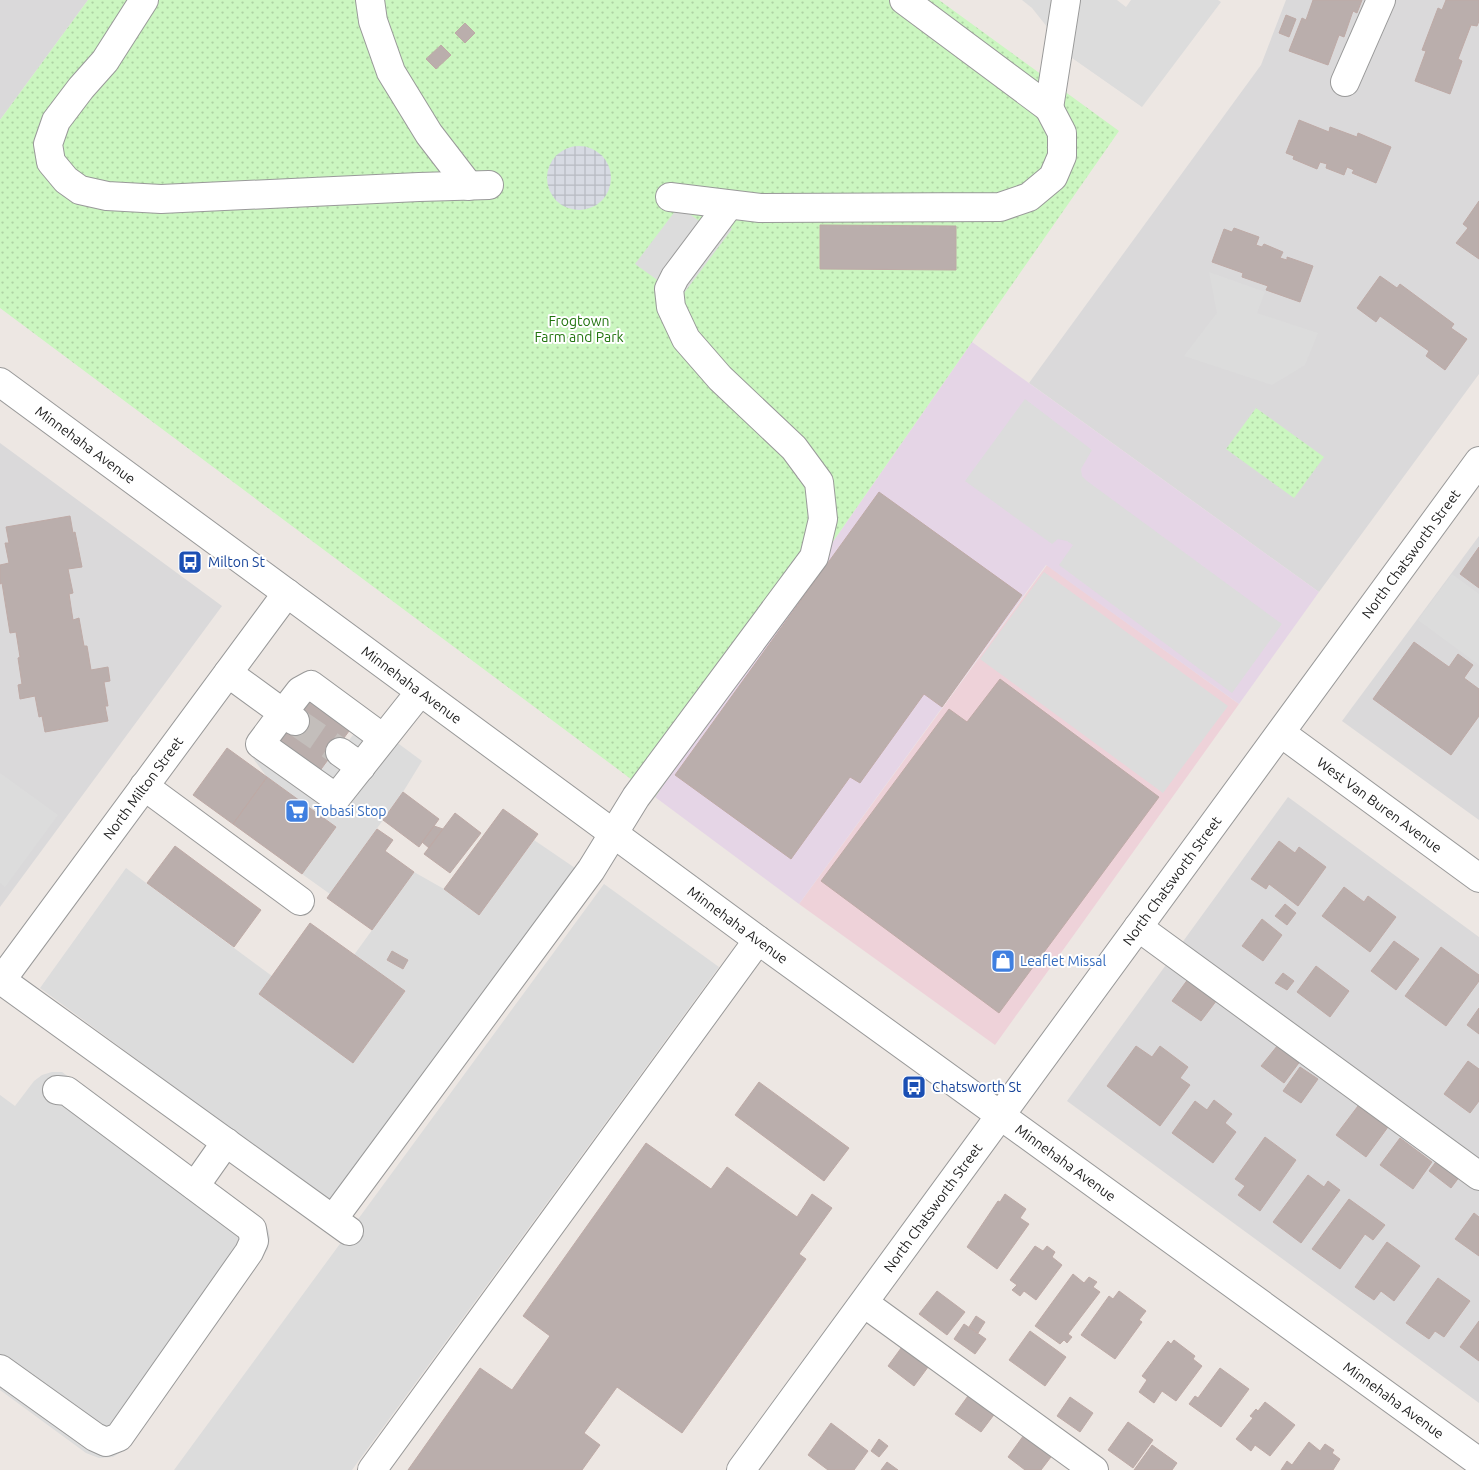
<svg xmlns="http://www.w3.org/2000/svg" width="1479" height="1470" font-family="Ubuntu,sans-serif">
	<defs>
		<pattern id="park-dots" width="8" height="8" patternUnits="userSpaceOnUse" patternTransform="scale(1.25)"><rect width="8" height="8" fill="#cbf6c0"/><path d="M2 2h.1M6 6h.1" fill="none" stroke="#aed2a4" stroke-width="1.8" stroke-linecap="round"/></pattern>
		<pattern id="plaza-grid" width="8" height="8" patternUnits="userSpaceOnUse" patternTransform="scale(1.25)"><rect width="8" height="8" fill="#d7dae3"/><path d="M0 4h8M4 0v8" fill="none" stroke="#b8bac2"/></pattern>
	</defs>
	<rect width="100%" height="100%" fill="#ede7e3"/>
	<!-- residential -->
	<path fill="#dad9da" d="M0,0H88L0,120Z
		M1286,0H1479V374L1319,592L1029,383L1261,65Z
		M0,443L222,606L0,907Z
		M1479,536V820L1342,721Z
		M1288,797L1479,937V1403L1067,1101Z"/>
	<!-- commercial -->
	<path fill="#eed2d9" d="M1047,565L1239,704L995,1045L799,904Z"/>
	<!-- industrial -->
	<path fill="#e5d5e6" d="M972,342L1319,592L1239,704L1046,565L799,904L655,797Z"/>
	<!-- park -->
	<path fill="url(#park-dots)" d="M88,0H939L1119,131L655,797L0,308V120Z
		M1256,408L1324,457L1294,498L1226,449Z"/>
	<!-- parking -->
	<path fill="#dcdcdc" d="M1022,0H1117L1126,7L1131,0H1218L1221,2L1142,107L1072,58L1032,8Z
		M679,206L703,224L712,213L732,229L681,297L635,264Z
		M1209,272L1265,292L1257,313L1318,333L1305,365L1272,385L1184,356L1217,313Z
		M1025,399L1092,450L1081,469L1082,476L1087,481L1282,624L1232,693L1059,565L1073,545L1067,541L1058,539L1052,544L965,481Z
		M1044,572L1228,706L1163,793L980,659Z
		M1452,574L1479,594V665L1418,620Z
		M275,709L340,752L365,719L422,761L403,792L330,894L302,874L336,827L267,777L246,749Z
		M0,773L58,815L5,887L0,883Z
		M534,840L578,870L334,1205L40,988L126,868L272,976L259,994L353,1063L405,991L354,955L414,872L444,889L479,915Z
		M604,884L719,967L352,1470H174Z
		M52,1072H62L263,1221L268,1229L270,1238L268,1249L124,1450L113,1457L99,1458L86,1453L0,1390V1095L15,1106L34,1081L42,1075Z"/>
	<!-- plaza -->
	<path fill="url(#plaza-grid)" d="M547 178a32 32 0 1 1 64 0a32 32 0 1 1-64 0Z"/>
	<!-- building -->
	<path fill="#baaeac" stroke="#beaaa6" d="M1313,0H1362L1357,13L1353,11L1344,37L1339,35L1328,65L1289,51L1302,18L1306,20Z
		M1446,0H1479V21L1477,26L1471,25L1458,59L1462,61L1450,94L1415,81L1426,51L1422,50L1438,8L1442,10Z
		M1286,15L1296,19L1289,37L1279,33Z
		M465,23L475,33L465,43L455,33Z
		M441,45L451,55L436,69L426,59Z
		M1299,120L1329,132L1330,127L1357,137L1358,133L1391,147L1376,183L1352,173L1354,170L1347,167L1344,175L1326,168L1327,164L1320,162L1317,169L1293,159L1294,156L1286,153Z
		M1479,201V259L1456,243L1468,228L1463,224Z
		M820,225L956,226V270L820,269Z
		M1234,228L1259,237L1256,245L1262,247L1264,244L1283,252L1280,258L1287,260V257L1313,266L1300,302L1266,290L1268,286L1242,277L1243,273L1212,262L1224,229L1232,232Z
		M1380,276L1397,288L1400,284L1454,324L1451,328L1467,339L1445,370L1426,356L1429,351L1380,316L1376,322L1357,308Z
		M879,492L1022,595L942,707L924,694L860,783L850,777L791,859L675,775Z
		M70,516L73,533L75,532L82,567L68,569L73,593L69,594L73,620L79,618L84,646H87L91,670L108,667L110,681L104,682L108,706H105L108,721L45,732L42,716L39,717L35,696L20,699L18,685L22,684L18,658L20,657L16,632L10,633L2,583L0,584V565L9,563L5,543H9L6,527Z
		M1479,547V588L1460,574Z
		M1414,642L1449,667L1458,654L1473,665L1464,678L1479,689V716L1451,755L1373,699Z
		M1000,679L1159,797L999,1013L821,881L949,709L967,722Z
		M314,683L360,716L319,772L273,739Z
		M227,748L267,777L233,824L193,795Z
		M267,777L336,827L302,874L233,824Z
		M403,792L439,819L419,847L383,820Z
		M503,809L538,834L479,915L444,889Z
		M455,813L481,833L450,873L424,854Z
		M434,826L443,829L429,848L422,842Z
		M377,829L393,840L385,851L414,872L372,930L327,898Z
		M1279,841L1295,853L1299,847L1326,867L1298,906L1269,884L1266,889L1251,879Z
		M175,846L261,910L234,947L147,883Z
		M1344,887L1364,902L1368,896L1396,917L1370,952L1322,916Z
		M1285,904L1296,913L1287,925L1275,916Z
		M1262,919L1282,935L1263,961L1242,946Z
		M310,923L405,991L353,1063L259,994Z
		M1394,941L1419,959L1396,990L1371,971Z
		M1441,947L1479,975V981L1446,1026L1405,996Z
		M392,951L408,960L403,969L387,960Z
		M1316,966L1349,991L1330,1017L1297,992Z
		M1283,973L1294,981L1287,990L1275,983Z
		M1191,975L1220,996L1201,1021L1172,1001Z
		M1479,1008V1034L1467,1025Z
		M1282,1040L1304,1056L1284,1083L1261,1066Z
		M1136,1046L1152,1057L1160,1046L1188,1067L1180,1078L1190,1085L1160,1126L1107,1086Z
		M1468,1061L1479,1069V1101L1470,1113L1444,1094Z
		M1300,1067L1318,1079L1301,1103L1283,1091Z
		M759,1082L849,1148L824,1181L735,1115Z
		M1214,1100L1232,1114L1225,1123L1236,1132L1213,1163L1172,1133L1195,1101L1207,1110Z
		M1358,1106L1388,1127L1366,1157L1336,1135Z
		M1265,1137L1296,1160L1260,1211L1238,1195L1245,1186L1235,1179Z
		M1400,1138L1432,1162L1413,1189L1380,1165Z
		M646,1143L711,1189L727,1167L797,1217L812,1194L832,1208L799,1254L806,1259L682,1433L617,1387L584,1433L600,1445L582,1470H408L480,1368L512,1390L550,1336L523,1316Z
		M1441,1155L1463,1172L1451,1188L1429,1171Z
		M1308,1175L1324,1187L1328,1181L1340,1190L1301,1243L1273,1222Z
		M1005,1194L1026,1209L1020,1218L1029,1224L997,1269L967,1247L998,1201L1000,1202Z
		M1349,1199L1385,1225L1373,1240L1365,1234L1340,1269L1312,1249Z
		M1474,1213L1479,1217V1256L1455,1239Z
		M1387,1242L1420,1266L1394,1301L1381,1291L1374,1300L1355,1287Z
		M1035,1246L1043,1251L1047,1246L1055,1252L1052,1257L1062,1265L1036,1300L1024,1291L1020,1296L1012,1290L1017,1285L1010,1280Z
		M1073,1274L1084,1283L1089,1277L1097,1282L1093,1287L1100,1292L1068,1334L1072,1337L1067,1343L1064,1340L1060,1344L1035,1326Z
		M1438,1278L1470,1301L1444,1337L1435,1331L1429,1339L1406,1323Z
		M937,1291L965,1312L947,1335L919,1314Z
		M1119,1291L1146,1311L1139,1320L1142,1322L1115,1359L1081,1335L1109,1296L1113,1299Z
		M976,1316L985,1322L978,1333L969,1327Z
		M1479,1321V1361L1460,1347Z
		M964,1324L986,1339L975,1354L954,1339Z
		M1030,1331L1066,1357L1045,1386L1009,1360Z
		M907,1340L934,1359L914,1386L888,1366Z
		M1174,1340L1195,1356L1193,1359L1202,1366L1176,1401L1162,1391L1154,1403L1139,1392L1147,1380L1142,1376L1168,1341L1171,1344Z
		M1220,1368L1249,1389L1221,1427L1189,1404L1195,1396L1198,1398Z
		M973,1389L999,1408L981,1432L955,1414Z
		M1070,1397L1093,1413L1080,1432L1057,1416Z
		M1265,1402L1295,1425L1270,1456L1255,1445L1251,1451L1236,1439L1253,1418L1250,1416L1256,1409L1258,1411Z
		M1128,1422L1153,1440L1133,1468L1108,1450Z
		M831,1423L868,1451L854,1470H828L808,1455Z
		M1029,1428L1057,1449L1041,1470H1025L1008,1457Z
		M879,1439L888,1446L879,1457L871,1451Z
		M1309,1442L1320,1451L1325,1444L1334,1450L1332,1453L1340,1459L1333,1470H1281L1287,1461L1292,1465Z
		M1152,1445L1177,1463L1172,1470H1134Z
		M887,1462L898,1470H881Z"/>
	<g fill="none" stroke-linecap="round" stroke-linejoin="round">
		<!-- minor-tunnel -->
		<path stroke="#c3bebb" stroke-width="28" stroke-dasharray="28 14" stroke-linecap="butt" d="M295,721L340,752"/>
		<!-- minor casing -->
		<g stroke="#999" stroke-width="30">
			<g id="minor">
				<path d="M144,0L105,61L81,88L56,121L48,144L51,162L66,180L80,190L107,196L161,199L419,187L489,185"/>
				<path d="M370,0L373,21L391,72L429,134L469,186"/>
				<path d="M1345,82L1381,0"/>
				<path d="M1049,108L1066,0"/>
				<path d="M670,197L760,208L1000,207L1029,197L1053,177L1062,156V133L1049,108L904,0"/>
				<path id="s1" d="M0,382L758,940L1479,1462"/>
				<path d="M228,673L283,713L260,744L336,798L420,692"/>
				<path d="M295,721L283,713L300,691L311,685L383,738"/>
				<path id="s2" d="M1281,733L1479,878"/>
				<path d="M340,752L361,767"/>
				<path d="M144,786L300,901"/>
				<path d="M1138,927L1479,1176"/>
				<path d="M1,980L349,1231"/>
				<path id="s3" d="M0,982L287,593"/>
				<path d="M195,1186L226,1142"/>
				<path d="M333,1219L591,870L636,797L814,557L823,519L819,482L794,448L720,378L686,339L671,307L669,289L675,277L729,205"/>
				<path d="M864,1303L1094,1470"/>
				<path d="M0,1369L95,1437L106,1442L119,1437L249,1252L254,1241L252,1229L67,1091L57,1090"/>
				<path d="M372,1470L758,940"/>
				<path id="s4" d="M741,1470L1479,461"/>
			</g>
		</g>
		<!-- minor -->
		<use href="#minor" stroke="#fff" stroke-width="28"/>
	</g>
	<!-- icons -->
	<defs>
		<g id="bus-square" transform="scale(1.25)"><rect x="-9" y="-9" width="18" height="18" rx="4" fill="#1a4fb4" stroke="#fff"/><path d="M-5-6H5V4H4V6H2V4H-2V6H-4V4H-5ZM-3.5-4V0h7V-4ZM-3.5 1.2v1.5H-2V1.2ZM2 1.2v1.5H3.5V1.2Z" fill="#fff"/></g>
		<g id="supermarket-square" transform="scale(1.25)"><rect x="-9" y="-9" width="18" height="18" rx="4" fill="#3f7fe0" stroke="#fff"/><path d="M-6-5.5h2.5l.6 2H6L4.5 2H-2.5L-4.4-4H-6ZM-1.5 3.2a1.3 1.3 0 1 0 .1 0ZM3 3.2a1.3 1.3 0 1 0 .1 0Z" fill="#fff"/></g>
		<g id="shop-square" transform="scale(1.25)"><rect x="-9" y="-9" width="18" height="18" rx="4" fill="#3f7fe0" stroke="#fff"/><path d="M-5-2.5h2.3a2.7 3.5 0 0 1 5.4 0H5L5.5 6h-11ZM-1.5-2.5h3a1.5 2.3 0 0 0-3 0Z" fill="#fff"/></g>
	</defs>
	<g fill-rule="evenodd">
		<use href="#bus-square" x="190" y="562"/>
		<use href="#supermarket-square" x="297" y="811"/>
		<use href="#shop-square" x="1003" y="961"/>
		<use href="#bus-square" x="914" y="1087"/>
	</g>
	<g text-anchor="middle" stroke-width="4" stroke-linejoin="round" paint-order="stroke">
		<!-- park labels -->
		<g font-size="14" fill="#237510" stroke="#fff">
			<text x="579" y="326">Frogtown<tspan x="579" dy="16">Farm and Park</tspan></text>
		</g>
		<!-- street labels -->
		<g font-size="14" fill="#1c1c1c" stroke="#fff">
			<text dy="5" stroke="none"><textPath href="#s1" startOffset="106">Minnehaha Avenue</textPath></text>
			<text dy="5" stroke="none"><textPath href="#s4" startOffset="1135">North Chatsworth Street</textPath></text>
			<text dy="5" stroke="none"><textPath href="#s1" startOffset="511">Minnehaha Avenue</textPath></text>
			<text dy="5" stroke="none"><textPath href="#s3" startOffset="241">North Milton Street</textPath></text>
			<text dy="5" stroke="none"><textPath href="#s2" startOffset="122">West Van Buren Avenue</textPath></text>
			<text dy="5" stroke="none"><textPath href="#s4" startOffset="730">North Chatsworth Street</textPath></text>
			<text dy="5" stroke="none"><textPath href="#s1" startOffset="916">Minnehaha Avenue</textPath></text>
			<text dy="5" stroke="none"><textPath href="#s1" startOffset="1321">Minnehaha Avenue</textPath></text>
			<text dy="5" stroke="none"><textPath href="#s4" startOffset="325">North Chatsworth Street</textPath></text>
			<text dy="5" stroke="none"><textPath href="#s1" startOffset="1726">Minnehaha Avenue</textPath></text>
		</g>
		<!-- transit labels -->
		<g font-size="14" fill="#164399" stroke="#fff" text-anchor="start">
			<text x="208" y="567">Milton St</text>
			<text x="932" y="1092">Chatsworth St</text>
		</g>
		<!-- shop labels -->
		<g font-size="14" fill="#366cbe" stroke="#fff" text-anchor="start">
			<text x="314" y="816">Tobasi Stop</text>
			<text x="1020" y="966">Leaflet Missal</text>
		</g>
	</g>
</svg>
